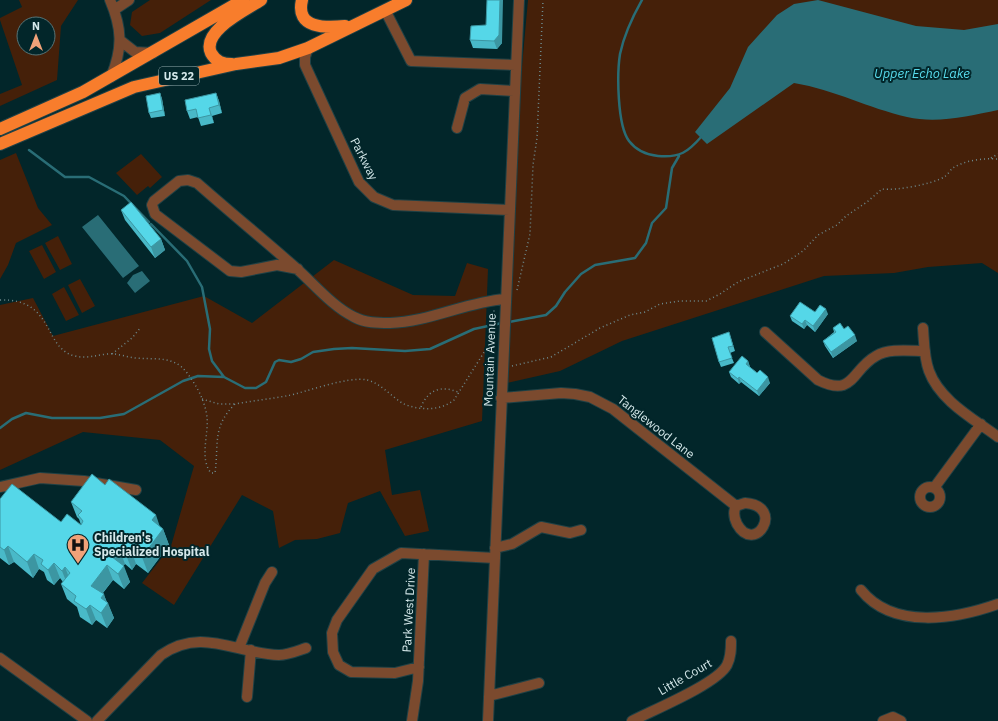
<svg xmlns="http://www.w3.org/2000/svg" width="998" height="721" font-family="'IBM Plex Sans',sans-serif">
	<rect width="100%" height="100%" fill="#02262a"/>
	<!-- green -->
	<path fill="#452009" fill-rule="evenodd" d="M19,0H78L61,26L57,80L0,106V94L22,85L0,20V18L22,7ZM24,24H48V48H24Z
		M150,0H211L160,33L142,36L130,25L132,12Z
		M528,0H998V273L982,263L928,267L894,273L824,276L622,341L560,371L502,384L509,210Z
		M16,153L38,208L52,225L16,243L8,265L0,279V160Z
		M141,154L162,177L150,188L148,186L137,195L116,173Z
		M58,236L72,264L60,270L45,243Z
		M42,245L56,272L44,279L29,251Z
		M334,260L413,295L455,296L467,263L488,269L482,421L385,450L392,495L420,490L429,531L405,536L380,491L348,503L340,533L317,539L295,540L279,548L273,511L242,495L174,605L142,583L171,546L194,466L160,440L83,432L0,470V305L33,298L53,336L204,296L252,323Z
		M80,279L95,306L82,313L68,285Z
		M64,287L79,315L66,321L52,294Z"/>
	<!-- water -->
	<path fill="#296d76" d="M818,0L916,26L964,30L998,24V110C969,116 937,124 907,117C868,108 835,90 794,83L707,144L695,132L730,88L748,47L777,15L794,4Z
		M98,215L139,266L123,278L82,227Z
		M142,271L150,281L135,293L127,283L133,275Z"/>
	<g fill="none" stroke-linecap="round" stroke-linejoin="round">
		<!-- stream -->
		<path stroke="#296d76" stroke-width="2.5" d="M642,0C633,16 624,35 620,54C617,73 617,125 629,141C636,150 647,155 658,156C680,158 688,152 702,136
			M29,150L65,177H89L124,196L149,222
			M151,224L187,261L202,287L210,329L209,349L212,361L224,377
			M509,322L546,315L556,306L565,292L581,274L595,265L635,258L646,243L652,223L666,208L672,168L679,156
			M0,428L12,419L26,413L52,418H100L124,414L183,381L198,376L224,377L245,388H256L266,382L275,362L279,360L291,362L301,359L313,352L334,349L352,348L405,351L430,349L474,329L502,323"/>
		<!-- minor casing -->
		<g stroke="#204145" stroke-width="12">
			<path id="minor" d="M110,0C122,28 123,48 111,77
				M114,10L129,0
				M385,10L411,61L515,65
				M121,41L135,52L153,53
				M308,48L305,57V65L359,182L374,197L393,205L509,210
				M457,128L465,98L480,89L514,91
				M298,269L277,265L241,272L230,271L155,214L152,205L154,201L179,181L188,180L197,183C230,212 264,240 296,268C315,285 332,306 354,317C365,323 378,323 390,323C429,322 466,302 505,299
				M923,328C924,341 924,358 929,371C940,401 974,419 998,437
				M765,332L818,380C854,398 851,370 876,356C889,348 910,351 925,351
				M501,398L561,393L575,394L590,397L613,409L736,506
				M0,487L40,478L84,481L136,490
				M920 497a10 10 0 1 1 20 0a10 10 0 1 1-20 0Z
				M934,488L981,424
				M745,503C786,506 755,556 737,524C734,518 733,512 736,506Z
				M495,548L512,544L541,527L570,533L581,530
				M861,590C893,630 956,619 998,604
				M239,648L265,583L272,572
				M0,658L87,721
				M419,667L395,673L351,672L339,665L333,652L332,633L337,620L373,569L401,553L495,558
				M489,696L539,683
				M247,697L251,650
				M97,721L161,655C202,626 236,654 279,655C288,655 297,651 306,648
				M412,721L418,681L424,554
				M488,721L519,0
				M632,721C653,710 717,684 727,665C731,657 731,649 731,641
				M883,721L893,717L901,721"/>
		</g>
		<!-- highway casing -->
		<g stroke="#204145" stroke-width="14">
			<path id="highway" d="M302,0C295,29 326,28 345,26
				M232,64C223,64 216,62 211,53C201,31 246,10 261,0
				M0,129L83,92L243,0
				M0,144L134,87L236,64L279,58L308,48L406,0"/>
		</g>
		<!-- path -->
		<path stroke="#6d898c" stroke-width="1.5" stroke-dasharray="1 3" stroke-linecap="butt" d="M991,158L998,154
			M517,290L530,234L533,165L537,138L543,0
			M0,300C55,298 43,349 75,356C86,359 96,355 108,354C117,353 126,357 135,358C155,360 174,355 187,373C197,386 205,401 207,417C209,434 199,458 211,473H215C219,443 212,427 235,404C252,401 269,399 286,396C307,392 347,376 367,380C380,383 391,396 402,403C418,411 441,411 454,400L488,346L493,333L494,310
			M112,354L132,338L141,327
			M512,366L551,357L600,328L630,315L645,312L660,304L680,301H706L720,294L738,282L783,264L794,257L803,251L818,235L837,225L846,216L867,202L882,189C895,191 933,184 944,177C948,175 950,170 953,168C965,160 984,158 998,159
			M202,399L219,404H235
			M421,407C428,390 440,385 458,392"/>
		<!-- minor -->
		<use href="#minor" stroke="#7b4a2e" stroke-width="10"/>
		<!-- highway -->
		<use href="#highway" stroke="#f87d2c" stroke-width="12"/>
	</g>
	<!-- wall -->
	<path fill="#49b9c8" d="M471,26L502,43L497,49L473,48L470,40Z
		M160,93L162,99L165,116L151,118L149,113Z
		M216,93L219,101L222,113L212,116L214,123L201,126L198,117L190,119L187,111Z
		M121,210L161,239L165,250L155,258L125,220Z
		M815,312L828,314L815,332L807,325L804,329L792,321L790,316Z
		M833,328L844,329L857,341L833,358L825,346L823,341L834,332Z
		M729,332L735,351L730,353L734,363L721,367L719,362Z
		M748,361L750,367L770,383L759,396L741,382L739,384L731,377L729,372Z
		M105,485L163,529L169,545L148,573L136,564L132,570L125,564L123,566L130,582L124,589L113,580L103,593L114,618L107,628L96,620L92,625L80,617L77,607L67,599L61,584L63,582L60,578L54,585L47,580L44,572L39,569L33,578L14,562L9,565L0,558V499L61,522L81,525L79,519L77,517L71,502Z"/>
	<!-- shaded-wall -->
	<path fill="#3c96a2" d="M500,0H503L502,43L497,49L494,41Z
		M160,93L162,99L165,116L163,110Z
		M216,93L219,101L222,113L219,105Z
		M209,108L212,116L214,123L211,115Z
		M161,239L165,250L155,258L151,247Z
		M826,309L828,314L815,332L813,326Z
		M805,320L807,325L804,329L802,324Z
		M855,335L857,341L833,358L831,352Z
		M748,361L750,367L748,369L746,364Z
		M739,377L741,382L739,384L738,379Z
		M768,377L770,383L759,396L757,391Z
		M156,515L161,530L152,520Z
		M163,529L169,545L148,573L142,557Z
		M8,546L14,562L9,565L4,550Z
		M119,548L125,564L118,573L112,557Z
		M131,549L136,564L132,570L126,555Z
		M34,554L39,569L33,578L27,562Z
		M54,563L60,578L54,585L48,570Z
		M107,565L113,580L96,601L91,586Z
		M124,566L130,582L124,589L118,574Z
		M65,567L71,583L68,586L62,571Z
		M104,594L107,604L108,603L114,618L107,628L101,613V598Z
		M90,605L96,620L92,625L86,609Z"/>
	<!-- building -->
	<path fill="#55d7e8" stroke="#3c96a2" d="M487,0H500L499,35L494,41L470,40L471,26L486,25Z
		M160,93L163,110L149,113L146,96Z
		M216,93L219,105L209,108L211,115L198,118L196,109L187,111L185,100Z
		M131,202L161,239L151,247L121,210Z
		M800,302L815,312L820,305L826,309L813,326L805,320L802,324L790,316Z
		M840,323L844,329L848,326L855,335L831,352L823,341L836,332L833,328Z
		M729,332L733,346L728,347L732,358L719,362L712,338Z
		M742,356L748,361L746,364L757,373L760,370L768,377L757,391L739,377L738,379L729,372Z
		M92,474L105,485L109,479L156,515L152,520L163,529L142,557L131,549L126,555L119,548L112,557L124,566L118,574L107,565L91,586L104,594L101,598L108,603L101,613L90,605L86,609L74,601L76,596L61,584L70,573L65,567L62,571L54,563L48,570L41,564L43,560L34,554L27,562L8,546L4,550L0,547V499L12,484L61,522L67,514L81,525L83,521L78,515L82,511L71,502Z"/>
	<!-- icons -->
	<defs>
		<g id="hospital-pin" transform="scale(1.15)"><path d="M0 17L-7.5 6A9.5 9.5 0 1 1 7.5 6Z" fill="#f0a279" stroke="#02262a"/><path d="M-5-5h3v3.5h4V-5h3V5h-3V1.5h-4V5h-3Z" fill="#111"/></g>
	</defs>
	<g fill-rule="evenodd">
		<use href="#hospital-pin" x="78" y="545"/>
	</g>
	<g text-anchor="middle" stroke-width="4" stroke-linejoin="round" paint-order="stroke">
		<!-- shield labels -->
		<rect fill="#02262a" stroke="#96aeb0" stroke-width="1" x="159" y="67" width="40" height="18" rx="3"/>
		<g font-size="11" font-weight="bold" fill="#d5e8ea">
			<text x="179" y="80">US 22</text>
		</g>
		<!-- street labels -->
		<g font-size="12" fill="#d5e8ea" stroke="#02262a">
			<text transform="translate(364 159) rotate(63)" y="4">Parkway</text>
			<text transform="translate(490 360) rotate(-88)" y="4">Mountain Avenue</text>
			<text transform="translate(656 427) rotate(38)" y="4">Tanglewood Lane</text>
			<text transform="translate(409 610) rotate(-87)" y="4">Park West Drive</text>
			<text transform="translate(685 677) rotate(-30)" y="4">Little Court</text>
		</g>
		<!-- poi labels -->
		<g font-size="12" font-weight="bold" fill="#d5e8ea" stroke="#02262a" text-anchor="start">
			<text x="94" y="542">Children's<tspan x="94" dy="14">Specialized Hospital</tspan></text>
		</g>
		<!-- water labels -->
		<g font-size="13" font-style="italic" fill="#58dbec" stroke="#02262a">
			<text x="922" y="78">Upper Echo Lake</text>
		</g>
	</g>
	<!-- north arrow -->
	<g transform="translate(36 36)"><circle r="19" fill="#02262a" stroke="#567477"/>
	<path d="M0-3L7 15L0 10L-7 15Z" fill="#f0a279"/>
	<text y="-6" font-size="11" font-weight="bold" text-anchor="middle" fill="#d5e8ea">N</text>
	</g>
</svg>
